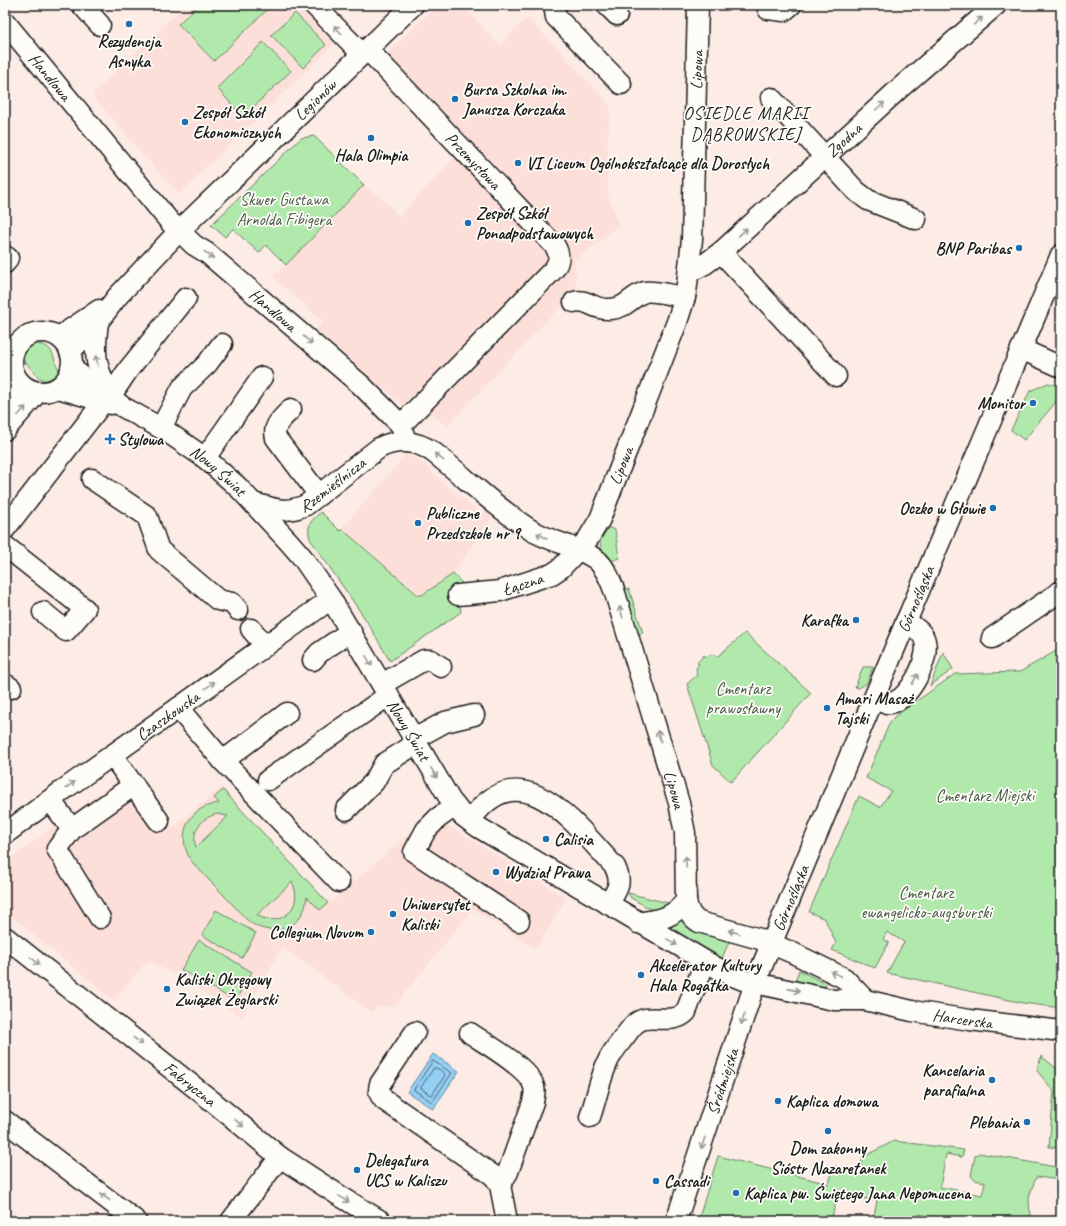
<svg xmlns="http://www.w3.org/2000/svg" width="1066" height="1226" font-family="Caveat,sans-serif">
	<rect width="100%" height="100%" fill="#fdebe5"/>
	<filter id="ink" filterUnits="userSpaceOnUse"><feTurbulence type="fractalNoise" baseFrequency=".025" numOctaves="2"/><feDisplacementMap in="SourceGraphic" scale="8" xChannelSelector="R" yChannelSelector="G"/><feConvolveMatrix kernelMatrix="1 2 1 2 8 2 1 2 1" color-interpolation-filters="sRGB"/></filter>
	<g filter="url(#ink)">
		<!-- built -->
		<path fill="#fddfd9" d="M185,5H300L336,42L179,194L139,150L92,95Z
			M437,5H461L500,45L521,23L529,19L610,105L607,156L608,196L619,225L575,260L576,290L447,426L431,413L421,423L419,419L316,330L323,321L273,277L364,185L373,194L375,192L399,216L455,158L371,69Z
			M406,454L422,462L437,477L480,513L486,512L492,517L453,574L422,595H417L342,529Z
			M130,771L169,825L173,828L222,787L329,904L434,812L442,822L503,859L566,898L536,949L473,909L396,1004L390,1007L377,1006L372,1012L282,947L242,1017L174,972L172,974L148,960L114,1000L5,911V863Z"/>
		<!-- green -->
		<path fill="#b1e9ac" stroke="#668264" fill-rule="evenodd" d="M199,5H272L214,61L178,24Z
			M295,13L326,45L303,68L271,35Z
			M263,42L291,71L243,117L217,88Z
			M314,136L364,185L286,265L266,245L259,253L233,229L225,237L211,225L301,138Z
			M36,344C56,345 52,359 60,372C42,393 34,369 22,359C24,351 28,346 36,344Z
			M1048,383L1061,387V396L1024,440L1011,430L1030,391Z
			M321,512L340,531L342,529L418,595H422L453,574L464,585L458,595L461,612L390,661L366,620L310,539C306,526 311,520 321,512Z
			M605,526L615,530L619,558C616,559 613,561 610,560C603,558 599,544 600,538C601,534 603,530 605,526Z
			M629,589L643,633L638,634L635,632L623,591Z
			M745,633L811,693L731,782L713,765L687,684L697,675C696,671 695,668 699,664L697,663L704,655L706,657L712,654L718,656Z
			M1061,648V1008L1023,1003L887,973L904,942L887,932L883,939L889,942L875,968L832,950L836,943L825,919L809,912L859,796L880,807L891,791L866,778L890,722L894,717L955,674L1020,672Z
			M943,652L953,669L930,686L943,653Z
			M863,667H873L867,683L859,688L855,687Z
			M223,790L328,903L320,910L307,897C306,901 306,906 304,910C294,934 264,936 246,919C234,906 221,892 208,879C201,871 192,864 188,855C183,845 183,832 188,822C195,810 206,805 219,803L214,798ZM217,814L228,816L196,847C191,831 201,818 217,814ZM292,882C305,906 281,930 257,915Z
			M628,893L672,904L654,911L631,898Z
			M216,910L256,933L242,958L202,935Z
			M681,917L730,939L721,961L668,928V926Z
			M199,940L252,972L235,1001L181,970Z
			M799,970L826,984L824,989L795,982Z
			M1041,1056L1061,1072V1148L1049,1147L1054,1091L1037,1071Z
			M894,1141L964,1150L962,1157L946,1154L940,1187L982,1195L985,1182L975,1180L971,1176L975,1156L979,1153L1061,1168V1180L1036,1177L1029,1197L1030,1218L1046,1221H950L919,1214L917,1221H873L877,1201L838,1194L831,1221H698L718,1156L829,1184L834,1166L859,1172L863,1157Z"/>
		<!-- water -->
		<path fill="#93cef3" stroke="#63879d" d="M433,1054L459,1071L433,1109L407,1092Z"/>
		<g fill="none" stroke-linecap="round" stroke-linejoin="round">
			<!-- shore -->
			<path stroke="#4c6372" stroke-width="1" d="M433,1061L452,1073L432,1102L414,1090Z
				M434,1068C437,1067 444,1072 445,1075L432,1095H430L421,1088Z"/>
			<!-- minor casing -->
			<g stroke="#1c1c1c" stroke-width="23">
				<g id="minor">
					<path d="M82,5L100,25"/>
					<path d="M314,5L362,54"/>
					<path d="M554,5L556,17L621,84"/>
					<path d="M607,5L617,15"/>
					<path d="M767,5L768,9L784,11L791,5"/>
					<path id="s1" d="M5,22L170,222L194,245L207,253L361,385L401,425L406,442"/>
					<path id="s2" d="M367,49L555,246C560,255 560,261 554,269L401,425"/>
					<path d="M771,98L856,191L868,200L916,219"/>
					<path d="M721,252L836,376"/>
					<path d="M5,256L8,258L5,263"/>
					<path id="s3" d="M689,272L705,264L721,252L901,87L996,5"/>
					<path d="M574,302C588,298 593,310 609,309C627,309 632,295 645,292C652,290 676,296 685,297"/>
					<path d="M98,322C97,330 96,338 96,347C95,364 103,381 110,397"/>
					<circle cx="42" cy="362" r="30"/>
					<path d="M59,337L99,310"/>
					<path d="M1021,349L1061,367"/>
					<path id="s4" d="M70,352L98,322L117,297L179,231L413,5"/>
					<path id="s5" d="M71,368L123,407L166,431L205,458L238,487L289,542L302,557L331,599L451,801L463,816L478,827L717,968L733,976L746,981L834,1000H865L912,1011L970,1020L1061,1031"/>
					<path d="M58,388L111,404"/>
					<path d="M5,408L18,382"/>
					<path d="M291,409C283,418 272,425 276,438L319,495"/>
					<path d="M161,428L182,388L207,364L222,344"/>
					<path d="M5,430L38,392"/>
					<path d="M205,458L262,377"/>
					<path d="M92,479L147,516L159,550L218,600L232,603L238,610"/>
					<path id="s6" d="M254,503C275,509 285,514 306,505L379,448C396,439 416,440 433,452C465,477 497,509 531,530C552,543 580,546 598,561C606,569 610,579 614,590L679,803L685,833L686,901C688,911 691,917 699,922L760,939L793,953L844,978L865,1000"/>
					<path d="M5,529L104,401L110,397L128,370L186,298"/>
					<path d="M5,546L85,609L66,631L43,612"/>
					<path id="s7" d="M458,595L500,591L552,574L561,568L588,539L600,519L607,501L677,322L685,297L687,285L692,239L698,5"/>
					<path d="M251,629L257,636"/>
					<path d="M992,638L1061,591"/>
					<path d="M313,660L319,653L351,631"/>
					<path d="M5,684L11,688"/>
					<path d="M382,684L424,660H431L441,667"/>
					<path d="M873,700C878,701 886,704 891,703C910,699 930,659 925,641C923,632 914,627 906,621"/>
					<path d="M178,708L223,761L339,882"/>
					<path d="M414,739L445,722L474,715"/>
					<path d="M112,755L159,821"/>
					<path d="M223,761L287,713"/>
					<path d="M268,780L389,695"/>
					<path d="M50,800L72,829"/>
					<path d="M455,806L438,818L426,830L414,852L519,921"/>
					<path d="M346,810L374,782L384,764L417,743"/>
					<path d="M470,821C521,747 577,827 615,867C623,884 617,890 608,904"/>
					<path id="s8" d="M5,834L66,788L331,599"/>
					<path d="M100,918L57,849L72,829L134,785"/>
					<path d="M638,923C661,919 671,919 686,901"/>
					<path id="s9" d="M5,937L212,1101L280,1157L340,1196L381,1221"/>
					<path d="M415,1032L380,1084C378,1091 379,1094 384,1100L494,1176L500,1185"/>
					<path d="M470,1033C486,1044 527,1067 533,1084C536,1090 534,1096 533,1102L508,1172L500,1185L507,1221"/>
					<path d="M590,1117C596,1100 600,1078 608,1061C612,1052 619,1044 625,1036C631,1028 635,1021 645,1019C658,1017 676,1023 686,1012L705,962"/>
					<path d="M5,1121L136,1221"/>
					<path d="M231,1221L280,1157"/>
					<path id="s10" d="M676,1221L755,983L873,700L1061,255"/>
				</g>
			</g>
			<!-- minor -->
			<use href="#minor" stroke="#fdfcf7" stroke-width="20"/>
		</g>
		<!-- one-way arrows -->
		<defs><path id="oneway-shaft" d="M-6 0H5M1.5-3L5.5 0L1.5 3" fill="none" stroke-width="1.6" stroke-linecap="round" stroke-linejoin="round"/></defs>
		<g stroke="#989794">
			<use href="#oneway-shaft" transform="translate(978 21) rotate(-41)"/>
			<use href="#oneway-shaft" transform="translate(338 30) rotate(-134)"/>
			<use href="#oneway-shaft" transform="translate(880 106) rotate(-42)"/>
			<use href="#oneway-shaft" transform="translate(743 232) rotate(-43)"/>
			<use href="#oneway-shaft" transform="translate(209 255) rotate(38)"/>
			<use href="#oneway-shaft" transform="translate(308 340) rotate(41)"/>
			<use href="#oneway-shaft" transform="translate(97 361) rotate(-101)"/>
			<use href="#oneway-shaft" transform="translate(22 411) rotate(-48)"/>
			<use href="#oneway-shaft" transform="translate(439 457) rotate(-142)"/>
			<use href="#oneway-shaft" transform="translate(542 536) rotate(-153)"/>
			<use href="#oneway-shaft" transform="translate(621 612) rotate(-107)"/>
			<use href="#oneway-shaft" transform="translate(369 661) rotate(60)"/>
			<use href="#oneway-shaft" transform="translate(915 679) rotate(-61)"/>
			<use href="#oneway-shaft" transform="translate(210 685) rotate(-36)"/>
			<use href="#oneway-shaft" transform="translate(659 736) rotate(-107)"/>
			<use href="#oneway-shaft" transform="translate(434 773) rotate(60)"/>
			<use href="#oneway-shaft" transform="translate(70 785) rotate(-36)"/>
			<use href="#oneway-shaft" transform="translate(686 862) rotate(-91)"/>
			<use href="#oneway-shaft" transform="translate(734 932) rotate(-164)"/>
			<use href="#oneway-shaft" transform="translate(672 942) rotate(31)"/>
			<use href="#oneway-shaft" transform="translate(35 961) rotate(39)"/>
			<use href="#oneway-shaft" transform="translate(836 974) rotate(-155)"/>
			<use href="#oneway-shaft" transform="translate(794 990) rotate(13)"/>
			<use href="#oneway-shaft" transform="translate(743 1019) rotate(108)"/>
			<use href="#oneway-shaft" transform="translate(138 1041) rotate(36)"/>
			<use href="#oneway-shaft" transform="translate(239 1123) rotate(40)"/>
			<use href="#oneway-shaft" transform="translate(703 1143) rotate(108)"/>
			<use href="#oneway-shaft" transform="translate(105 1197) rotate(-143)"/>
			<use href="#oneway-shaft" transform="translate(344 1199) rotate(31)"/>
		</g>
	</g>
	<!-- markers -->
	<g fill="#1f6fb2" stroke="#fdfcf7" stroke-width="1.5">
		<circle cx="129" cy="24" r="4"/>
		<circle cx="455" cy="99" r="4"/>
		<circle cx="185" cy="122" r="4"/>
		<circle cx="371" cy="138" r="4"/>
		<circle cx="518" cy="163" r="4"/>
		<circle cx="468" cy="223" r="4"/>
		<circle cx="1019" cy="248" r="4"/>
		<circle cx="1033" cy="403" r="4"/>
		<path d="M108 433h4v4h4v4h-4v4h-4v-4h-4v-4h4z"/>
		<circle cx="993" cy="508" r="4"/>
		<circle cx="418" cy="523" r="4"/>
		<circle cx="856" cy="620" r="4"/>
		<circle cx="827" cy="708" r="4"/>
		<circle cx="546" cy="839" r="4"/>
		<circle cx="496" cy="872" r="4"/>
		<circle cx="393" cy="914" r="4"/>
		<circle cx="371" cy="932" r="4"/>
		<circle cx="641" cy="975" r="4"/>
		<circle cx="167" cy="989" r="4"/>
		<circle cx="992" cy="1080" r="4"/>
		<circle cx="778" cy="1101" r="4"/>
		<circle cx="1027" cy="1122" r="4"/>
		<circle cx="828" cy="1131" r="4"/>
		<circle cx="357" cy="1170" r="4"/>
		<circle cx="656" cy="1181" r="4"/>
		<circle cx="736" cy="1193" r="4"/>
	</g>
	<g text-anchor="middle" stroke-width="3.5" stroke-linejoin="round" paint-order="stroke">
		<!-- poi labels -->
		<g font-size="17" font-weight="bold" fill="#1c1c1c" stroke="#fdfcf7" text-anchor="start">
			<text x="129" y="47" text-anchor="middle">Rezydencja<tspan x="129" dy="20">Asnyka</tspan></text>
			<text x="463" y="95">Bursa Szkolna im.<tspan x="463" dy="20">Janusza Korczaka</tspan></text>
			<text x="193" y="118">Zespół Szkół<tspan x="193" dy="20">Ekonomicznych</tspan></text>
			<text x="371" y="161" text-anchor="middle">Hala Olimpia</text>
			<text x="526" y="169">VI Liceum Ogólnokształcące dla Dorosłych</text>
			<text x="476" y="219">Zespół Szkół<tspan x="476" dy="20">Ponadpodstawowych</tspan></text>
			<text x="1011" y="254" text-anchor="end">BNP Paribas</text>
			<text x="1025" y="409" text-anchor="end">Monitor</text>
			<text x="118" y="445">Stylowa</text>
			<text x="985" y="514" text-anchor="end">Oczko w Głowie</text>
			<text x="426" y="519">Publiczne<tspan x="426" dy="20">Przedszkole nr 9</tspan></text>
			<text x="848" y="626" text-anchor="end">Karafka</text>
			<text x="835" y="704">Amari Masaż<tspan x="835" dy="20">Tajski</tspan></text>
			<text x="554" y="845">Calisia</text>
			<text x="504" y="878">Wydział Prawa</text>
			<text x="401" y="910">Uniwersytet<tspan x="401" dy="20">Kaliski</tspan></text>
			<text x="363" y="938" text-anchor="end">Collegium Novum</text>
			<text x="649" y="971">Akcelerator Kultury<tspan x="649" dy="20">Hala Rogatka</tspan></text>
			<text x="175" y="985">Kaliski Okręgowy<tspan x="175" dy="20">Związek Żeglarski</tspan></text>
			<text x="984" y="1076" text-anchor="end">Kancelaria<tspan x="984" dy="20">parafialna</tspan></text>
			<text x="786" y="1107">Kaplica domowa</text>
			<text x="1019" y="1128" text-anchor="end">Plebania</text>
			<text x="828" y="1154" text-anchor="middle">Dom zakonny<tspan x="828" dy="20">Sióstr Nazaretanek</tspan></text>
			<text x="365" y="1166">Delegatura<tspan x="365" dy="20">UCS w Kaliszu</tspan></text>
			<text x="664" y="1187">Cassadi</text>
			<text x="744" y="1199">Kaplica pw. Świętego Jana Nepomucena</text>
		</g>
		<!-- street labels -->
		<g font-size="17" fill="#1c1c1c" stroke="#fdfcf7">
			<text dy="6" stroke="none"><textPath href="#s7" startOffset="636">Lipowa</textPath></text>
			<text dy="6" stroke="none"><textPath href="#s1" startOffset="71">Handlowa</textPath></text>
			<text dy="6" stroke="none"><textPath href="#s4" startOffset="352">Legionów</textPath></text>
			<text dy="6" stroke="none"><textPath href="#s3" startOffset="204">Zgodna</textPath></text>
			<text dy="6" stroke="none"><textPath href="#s2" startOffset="154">Przemysłowa</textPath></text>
			<text dy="6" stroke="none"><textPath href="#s1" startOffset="395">Handlowa</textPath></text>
			<text dy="6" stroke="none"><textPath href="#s7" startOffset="228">Lipowa</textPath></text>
			<text dy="6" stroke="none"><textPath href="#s5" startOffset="180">Nowy Świat</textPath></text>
			<text dy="6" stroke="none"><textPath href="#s6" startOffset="87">Rzemieślnicza</textPath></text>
			<text dy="6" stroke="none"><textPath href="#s7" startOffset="66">Łączna</textPath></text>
			<text dy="6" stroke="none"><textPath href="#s10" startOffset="667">Górnośląska</textPath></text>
			<text dy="6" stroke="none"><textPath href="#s8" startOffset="201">Czaszkowska</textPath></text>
			<text dy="6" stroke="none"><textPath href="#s5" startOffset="504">Nowy Świat</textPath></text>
			<text dy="6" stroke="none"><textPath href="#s6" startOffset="645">Lipowa</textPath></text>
			<text dy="6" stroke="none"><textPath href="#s10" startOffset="343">Górnośląska</textPath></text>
			<text dy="6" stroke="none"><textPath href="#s5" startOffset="1154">Harcerska</textPath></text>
			<text dy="6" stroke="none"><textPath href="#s10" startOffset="147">Śródmiejska</textPath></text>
			<text dy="6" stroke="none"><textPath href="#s9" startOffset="236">Fabryczna</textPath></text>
		</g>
		<!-- park labels -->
		<g font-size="17" fill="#495a47" stroke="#fdfcf7">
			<text x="284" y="205">Skwer Gustawa<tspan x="284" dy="20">Arnolda Fibigera</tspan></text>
			<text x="743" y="694">Cmentarz<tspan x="743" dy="20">prawosławny</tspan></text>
			<text x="985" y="801">Cmentarz Miejski</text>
			<text x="926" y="898">Cmentarz<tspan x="926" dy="20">ewangelicko-augsburski</tspan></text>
		</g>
		<!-- neighbourhood labels -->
		<g font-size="18" letter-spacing="1" fill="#1c1c1c" stroke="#fdfcf7">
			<text x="746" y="119">OSIEDLE MARII<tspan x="746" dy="21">DĄBROWSKIEJ</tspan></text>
		</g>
	</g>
	<!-- margin -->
	<rect width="1066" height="1226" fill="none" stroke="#fdfcf7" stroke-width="20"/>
	<rect x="10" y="10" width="1046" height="1206" fill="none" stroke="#1c1c1c" stroke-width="1.5" filter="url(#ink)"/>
</svg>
